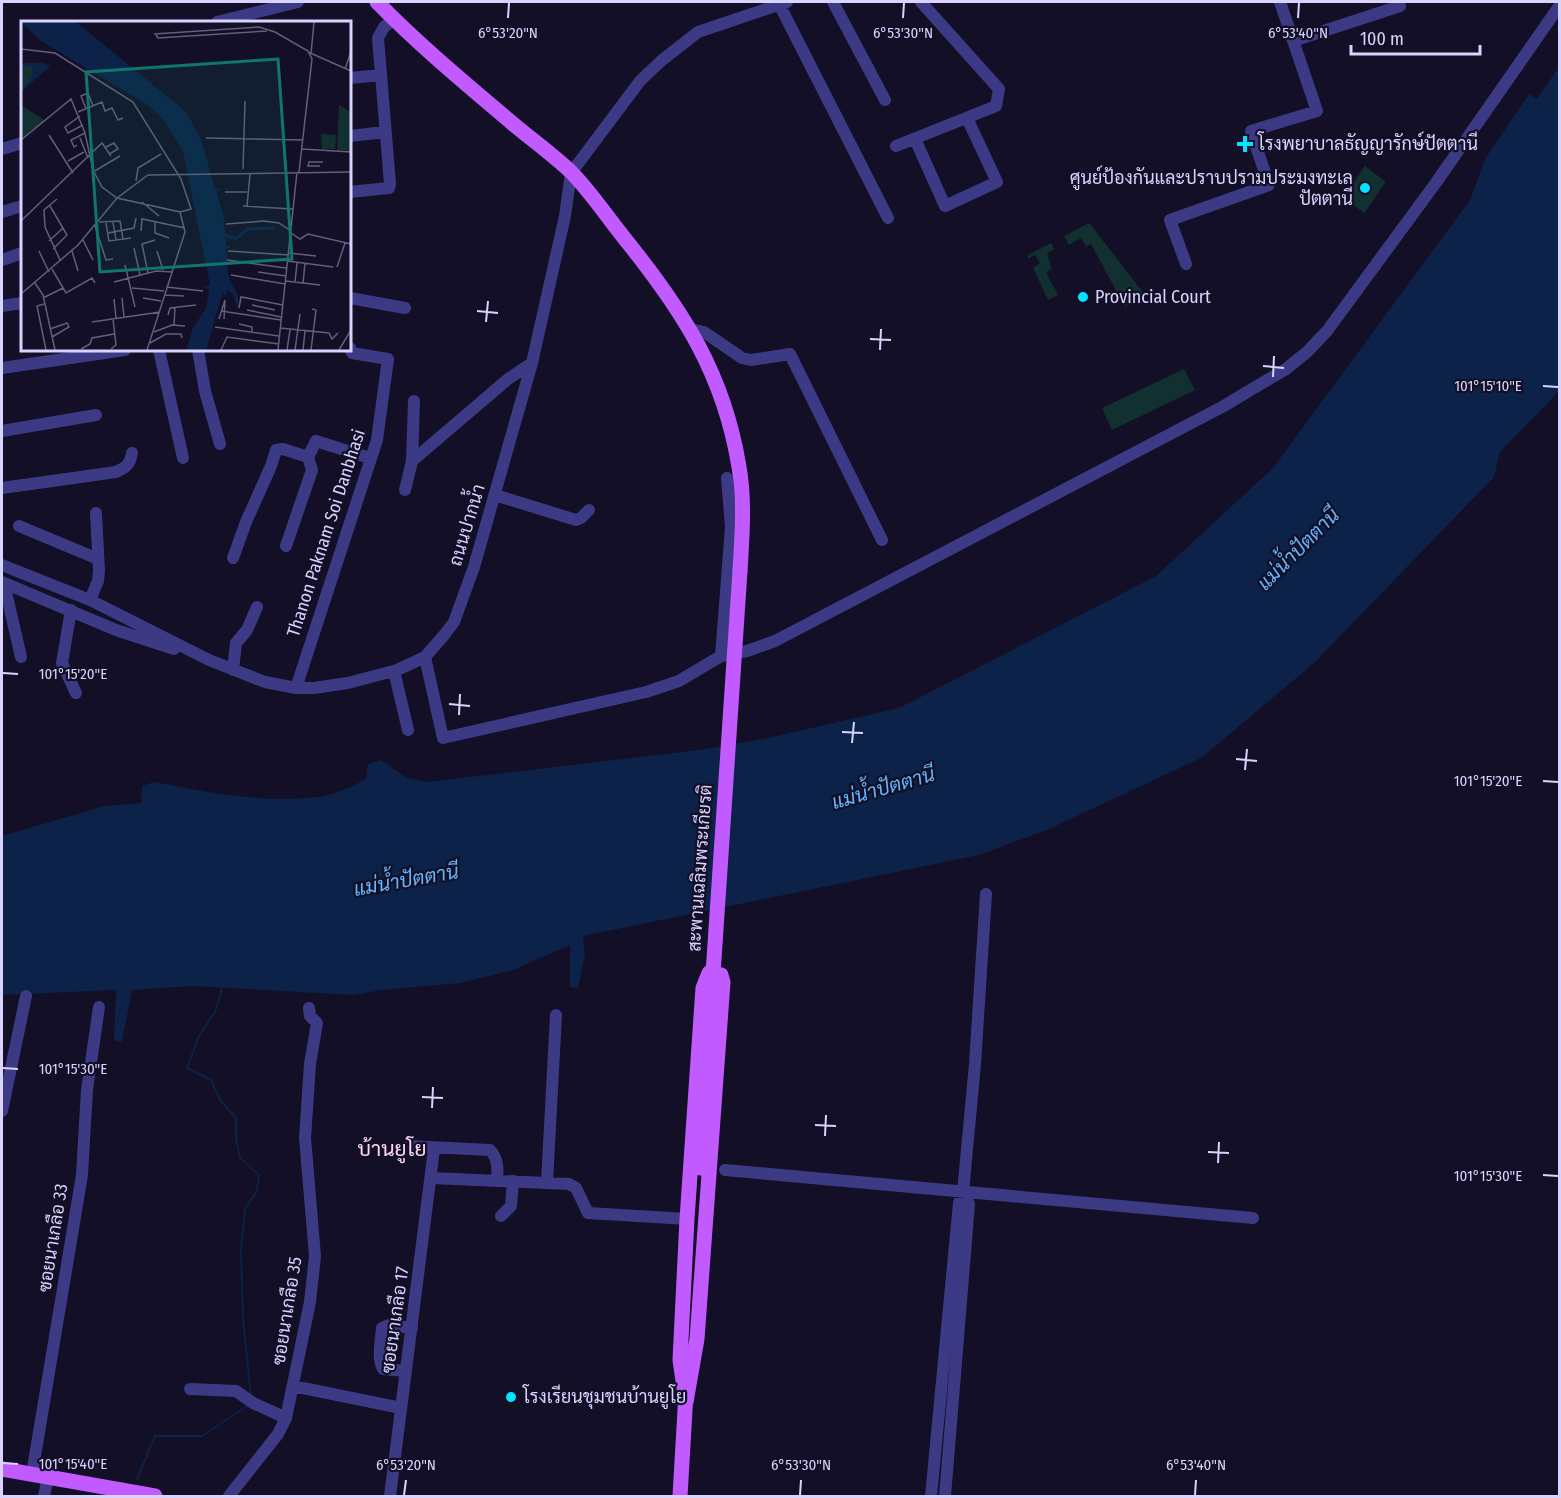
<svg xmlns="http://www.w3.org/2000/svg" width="1561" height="1498" font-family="'Fira Sans Condensed',Sarabun,sans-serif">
	<rect width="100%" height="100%" fill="#130f26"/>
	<!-- green -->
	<path fill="#12302f" d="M1365,166L1386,182L1364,213L1343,197Z
		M1087,224H1090L1145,295L1125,307L1091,244L1086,246L1081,238L1069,245L1064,236Z
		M1051,243L1054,249L1047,254L1052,269L1046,272L1058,295L1048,300L1033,268L1040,263L1035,255L1028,259V255Z
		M1184,369L1195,390L1112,430L1102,408Z"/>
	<!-- water -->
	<path fill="#0c2248" d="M1559,50V391L1500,452L1494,477L1313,664L1201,758L1049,829L979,855L583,936L585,955L578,988L570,987V945L513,970L460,983L382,990L353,995L192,986L132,990L122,1042L114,1040L116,990L2,995V836L104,806L141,803L142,786L154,782C207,792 270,805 324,796C338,793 353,786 366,779L368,764L381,760L407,778L427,782L699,750L768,738L899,708L1156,576L1273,468L1470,200L1485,159Z"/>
	<!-- pier -->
	<path fill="#130f26" d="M1559,50V67L1537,99L1529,94Z"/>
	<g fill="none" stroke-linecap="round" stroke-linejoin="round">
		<!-- stream -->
		<path stroke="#0c2248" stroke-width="2" d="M222,988L215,1012L199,1036L187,1068L211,1080L220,1100L236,1118V1139L240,1158L259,1175L257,1191L245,1209L241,1250L243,1319L251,1396
			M137,1479L155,1436H202L247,1406L248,1404"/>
		<!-- minor -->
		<path stroke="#3d3a85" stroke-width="12" d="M833,2L885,100
			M779,4L888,218
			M217,22L298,2
			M1293,41L1400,6L1399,2
			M350,78L381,75
			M350,136L385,132
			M915,139L945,206L997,182L967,118
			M896,146L996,106L999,89L921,2
			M2,149L22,143
			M350,192L389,188L390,184L378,38L384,27L394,19
			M2,212L22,206
			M2,260L22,253
			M1186,264L1170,220L1269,185L1251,131L1317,111L1280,2
			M350,298L405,308
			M2,306L22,303
			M690,329L704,332L742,358L751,360L790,354L882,540
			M159,350L183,458
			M198,350L205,391L220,444
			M2,368L125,350
			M2,431L96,415
			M412,461L414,401
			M2,488L116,472C127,467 130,464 132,453
			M405,490L412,461L508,379L532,363
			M495,495L576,520L581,518L589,510
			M19,526L98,559
			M286,546L312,470L308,457
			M233,558L246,522L271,466L276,450L283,449L308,457L316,441L370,458
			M2,565L90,600L209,660L265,682L296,688H314L348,683L397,670L425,657L445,634L454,622L474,567L532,363L565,216L571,173L640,81L661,61L698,32L787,2
			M2,582L116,630L174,649
			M4,583L21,657
			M90,600L98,581L99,571L96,513
			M71,610L62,663L76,693
			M721,656L731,527L727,478
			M425,657L443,738L646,692L679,681L721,656L747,651L775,641L1222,407L1286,369L1307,352L1327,331L1435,184L1560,5
			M233,670L236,643L247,630L257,607
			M394,671L408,730
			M296,688L377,440L388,359L352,353L350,348
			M2,1111L26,996
			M408,1146L490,1150C498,1158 498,1169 497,1181
			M725,1170L1253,1218
			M432,1178L569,1184L576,1188L588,1213L687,1219
			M547,1182L556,1015
			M501,1216L511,1206L513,1181
			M406,1371L383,1369C377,1358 381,1341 382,1328L389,1325L412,1328
			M293,1386L401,1408
			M190,1389L236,1391L253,1403L286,1418
			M32,1474L82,1175L87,1090L99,1007
			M44,1496L48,1477
			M229,1496L278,1434L286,1418L310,1302L315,1256L305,1138L310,1064L317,1023L310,1016L309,1008
			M390,1496L434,1149
			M931,1496L959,1203L963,1192L975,1064L986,894
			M945,1496L969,1204L963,1192"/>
		<!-- major -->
		<path stroke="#c25bff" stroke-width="15" d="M377,2C419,45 466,84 512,123C531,139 553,155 571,172C591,192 607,217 625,239C683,311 724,374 739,467C745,501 742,537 740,571
			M709,973L721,975L723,982L697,1339L686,1402L680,1360L687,1219L703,988Z
			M2,1469L155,1496
			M680,1496L686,1393"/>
		<!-- major-bridge -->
		<path stroke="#c25bff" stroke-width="15" d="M700,1168L740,571"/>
	</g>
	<!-- ticks -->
	<path fill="none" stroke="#d9d4ff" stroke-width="2" d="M508,18L509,3M903,18L904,3M1298,18L1299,3M477,311L498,313M486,322L488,301M870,339L891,340M880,350L881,329M1263,366L1284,368M1273,377L1274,356M1543,386L1558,387M3,673L18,674M449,704L470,706M459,715L460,694M842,732L863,733M852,743L854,722M1236,759L1257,761M1245,770L1247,749M1543,781L1558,782M3,1068L18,1069M422,1097L443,1098M432,1108L433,1087M815,1125L836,1126M825,1136L826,1115M1208,1152L1229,1153M1218,1163L1219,1142M1543,1175L1558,1176M3,1463L18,1464M404,1495L406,1480M800,1495L801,1480M1195,1495L1196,1480"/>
	<!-- markers -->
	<g fill="#00e5ff" stroke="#130f26" stroke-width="2">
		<path d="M1242 135h6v6h6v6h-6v6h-6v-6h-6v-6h6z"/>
		<circle cx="1365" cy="188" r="6"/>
		<circle cx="1083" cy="297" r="6"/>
		<circle cx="511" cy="1397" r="6"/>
	</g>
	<g text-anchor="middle" stroke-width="4.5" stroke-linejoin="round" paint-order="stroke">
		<!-- poi labels -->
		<g font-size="18" fill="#d9d4ff" stroke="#130f26" text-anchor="start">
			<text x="1258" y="150">โรงพยาบาลธัญญารักษ์ปัตตานี</text>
			<text x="1353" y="184" text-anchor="end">ศูนย์ป้องกันและปราบปรามประมงทะเล<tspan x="1353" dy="21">ปัตตานี</tspan></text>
			<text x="1095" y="303">Provincial Court</text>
			<text x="523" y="1403">โรงเรียนชุมชนบ้านยูโย</text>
		</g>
		<!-- street labels -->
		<g font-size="18" fill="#d9d4ff" stroke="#130f26">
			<text transform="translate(467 525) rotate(-73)" y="6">ถนนปากน้ำ</text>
			<text transform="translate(326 533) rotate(-72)" y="6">Thanon Paknam Soi Danbhasi</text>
			<text transform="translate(700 868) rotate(-86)" y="6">สะพานเฉลิมพระเกียรติ</text>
			<text transform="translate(53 1238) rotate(-81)" y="6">ซอยนาเกลือ 33</text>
			<text transform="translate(287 1311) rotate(-81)" y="6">ซอยนาเกลือ 35</text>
			<text transform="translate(395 1320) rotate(-82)" y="6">ซอยนาเกลือ 17</text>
		</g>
		<!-- water labels -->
		<g font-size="20" font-style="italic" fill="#62b6ff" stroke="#130f26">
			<text transform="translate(1298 549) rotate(-45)" y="7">แม่น้ำปัตตานี</text>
			<text transform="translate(883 788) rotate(-16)" y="7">แม่น้ำปัตตานี</text>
			<text transform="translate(406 880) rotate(-10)" y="7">แม่น้ำปัตตานี</text>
		</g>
		<!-- quarter labels -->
		<g font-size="21" fill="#ffd6f0" stroke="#130f26">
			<text x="392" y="1156">บ้านยูโย</text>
		</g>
	</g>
	<!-- overview -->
	<g transform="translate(21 21)">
		<rect width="330" height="330" fill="#130f26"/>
		<path d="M0,42L29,44L0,71ZM0,84L25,100L0,118ZM318,84L330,91V130L316,129ZM300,113L315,114L314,128H301Z" fill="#12302f"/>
		<path d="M0,1H55L165,91L180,118L194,168H200L195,170L203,197L205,225L211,226L205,228L207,254L217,275V289L212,273L205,268L206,277L202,271L185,329H165L172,307L185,287L188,268L182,266L189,264L162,130L142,98L127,84L20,20ZM0,42H23L28,46L0,71L12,54L11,45H0Z" fill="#0c2248"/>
		<path fill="none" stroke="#0c2248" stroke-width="3" d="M204,214L214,218L227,208L254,207"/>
		<path fill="none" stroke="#625e7d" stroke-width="1.5" d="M133,13L238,6L254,11L287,30L291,38L278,151M135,14L137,17L246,10M0,28L34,32L112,81L160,158L170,188L159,191M287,31L330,50M290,33L293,1M324,48L330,31M65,88L60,75L67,72L72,85M57,91L81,81L84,90L91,87L97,99L102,97M59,95L44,106L47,112L62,104M28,114L52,152M59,117L67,137M185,117L282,119M0,119L50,78L64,112L72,149L81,166L96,177L159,191L164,211L126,329M56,124L53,126L50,119L64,112M85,126L93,122L97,128L88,133M281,128L330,131M47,140L63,131M299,145H287L288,141H302M222,148L224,80M72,151L99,135M115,160L117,147L140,133M204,171H226M36,178L23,189L24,206L39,239M121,181L138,195M29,185L46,214L32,228M222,185L272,188M226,185L229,153M0,200L81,122L90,135M134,200V212L148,217M78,201L99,200L102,218M92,201L95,219M85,202L88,220L110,217M205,203L243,200L258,202L270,210M74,205L85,239L92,238M120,210L121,198L164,207M87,212L113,207L115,197M270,212L279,218L287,213L330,223M62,219L72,239M28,220L42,207M113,227L119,254M18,230L28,251M51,230L57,250M136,230L142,249M207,230L268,234M268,232L295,235M206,239L265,247M267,240L312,246M104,244L114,286M316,246L324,222M31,248L45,272L71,257L74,262M237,251L265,255M127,252L121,223L134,219M210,254L264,263M265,260L299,264M93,261L135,250L152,251M274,261L276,242M14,262L22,274L34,329M282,262L284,242M145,266L182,270M111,267L143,270M0,273L57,224L96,177L127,154L330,151M144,274L163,275M22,277L42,267M101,277L103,296M122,277L140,280M93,278L95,297M23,283L16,285L25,329M231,284L254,289M218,287L220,276L262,284M226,289L260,296M200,290L260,299M147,294L149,287L175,284M198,298L204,279L203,298M71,301L139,291M218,303L231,306V312M153,304L154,286M194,306L258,315M259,307L308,312L311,318L317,312M29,308L46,302L48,306L31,316M133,311L151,304L164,305M129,322L145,313H160L161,317M60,328L69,323L71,317L93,313M90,328L95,324L92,298M200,329L206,316L258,323M257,329L276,151M266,329L269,309M274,329L279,293M282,329L284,310M290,329L295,289L291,288M318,329L330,309"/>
		<path fill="#0f766e" fill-opacity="0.15" stroke="#0f766e" stroke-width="3" d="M257,38L271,238L79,251L65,51Z"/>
		<rect width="330" height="330" fill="none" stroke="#d9d4ff" stroke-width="3"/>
	</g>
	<g font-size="15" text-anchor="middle" fill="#d9d4ff" stroke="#130f26" stroke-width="4.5" stroke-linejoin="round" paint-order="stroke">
		<text x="508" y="38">6°53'20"N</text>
		<text x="903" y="38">6°53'30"N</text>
		<text x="1298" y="38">6°53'40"N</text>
		<text x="1488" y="391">101°15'10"E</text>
		<text x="73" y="679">101°15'20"E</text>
		<text x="1488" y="786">101°15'20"E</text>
		<text x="73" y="1074">101°15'30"E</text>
		<text x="1488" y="1181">101°15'30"E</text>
		<text x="73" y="1469">101°15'40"E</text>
		<text x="406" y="1470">6°53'20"N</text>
		<text x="801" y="1470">6°53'30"N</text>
		<text x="1196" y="1470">6°53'40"N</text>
	</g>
	<!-- border -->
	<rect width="1561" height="1498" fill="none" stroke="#d9d4ff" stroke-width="6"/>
	<!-- scale -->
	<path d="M1351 45v9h129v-9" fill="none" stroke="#d9d4ff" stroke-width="3"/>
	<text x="1360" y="45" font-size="18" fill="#d9d4ff" stroke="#130f26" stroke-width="4.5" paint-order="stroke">100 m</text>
</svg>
